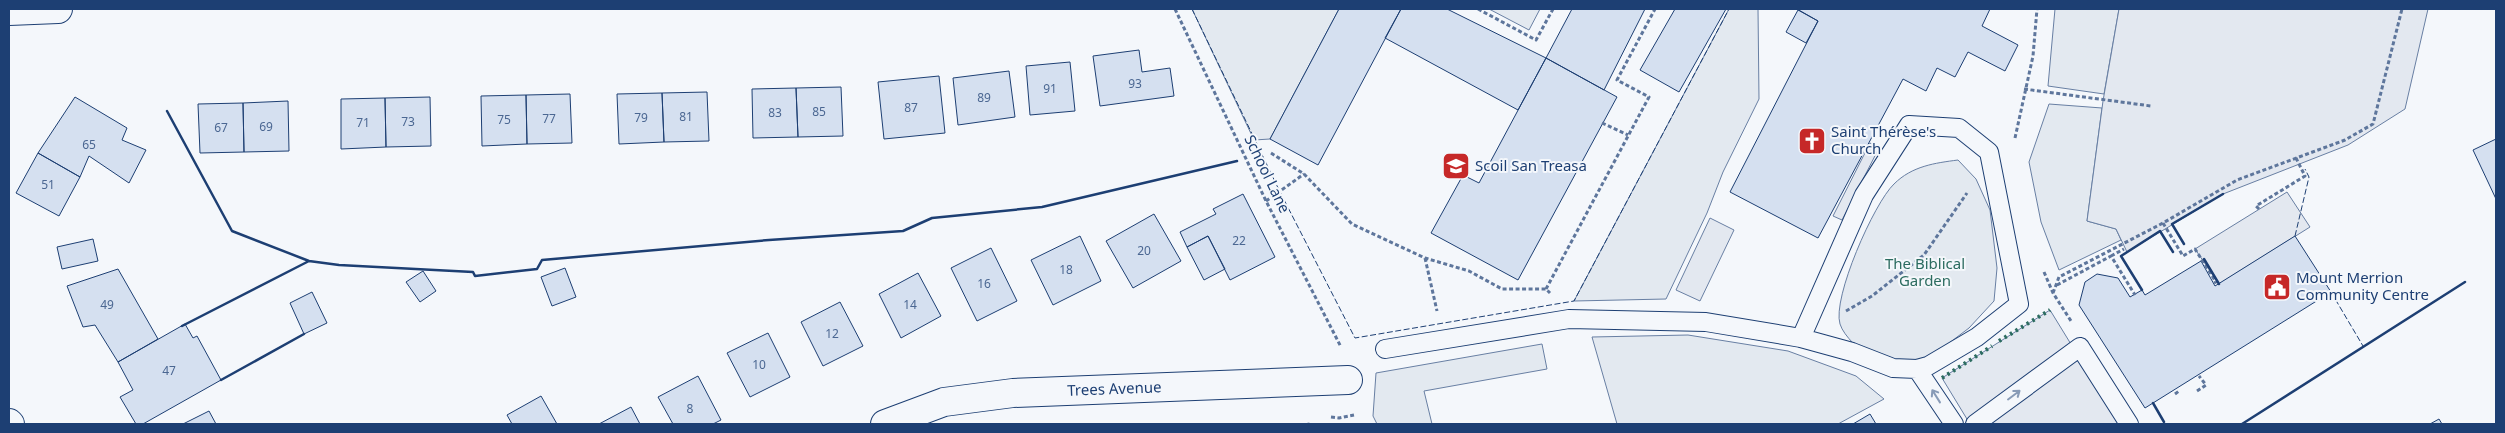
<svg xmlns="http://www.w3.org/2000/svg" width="2505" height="433" font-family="'Noto Sans',sans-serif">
	<rect width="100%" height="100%" fill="#f4f7fb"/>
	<!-- green -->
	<path fill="#e3e9f0" stroke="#687fa3" d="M1192,9H1339L1270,139L1254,140Z
		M1489,9H1540L1529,30Z
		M1729,9H1758L1759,99L1723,172L1707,213L1666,299L1574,301Z
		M2055,9H2119L2104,94L2048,86Z
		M2049,104L2102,108L2087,221L2116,229L2121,240L2059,270L2041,222L2029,162Z
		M1958,160L1976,179L1990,210L1997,268L1994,301L1969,328L1932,356L1906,364L1869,360C1861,350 1844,337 1840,324C1832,298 1874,203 1894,184C1912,166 1935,163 1958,160Z
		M1688,335L1788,351L1856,376L1884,399L1838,424H1617L1592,337Z
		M1542,344L1547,369L1424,391L1432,424H1377L1373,416L1376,373Z"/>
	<!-- parking -->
	<path fill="#e3e8f0" stroke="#687fa3" d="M2119,9H2428L2405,109L2348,145L2223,194L2127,252L2116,229L2087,221L2103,101Z
		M1870,143L1879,148L1842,220L1833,216Z
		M2287,192L2310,227L2219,284L2195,249Z
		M1710,218L1734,230L1700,301L1676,290Z
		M2050,310L2120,424H1970L1942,378Z"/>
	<!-- building -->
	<path fill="#d5e0f0" stroke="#1d3f73" d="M1339,9H1401L1318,165L1270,139Z
		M1401,9H1447L1546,58L1518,110L1385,38Z
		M1572,9H1645L1604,90L1546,58Z
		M1675,9H1726L1679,92L1640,70Z
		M1797,9H1990L1982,26L2018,45L2005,71L1968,52L1955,77L1937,68L1926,91L1903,79L1818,238L1730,192L1818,21Z
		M1798,10L1818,21L1806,43L1786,32Z
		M1139,50L1142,72L1170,68L1174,96L1100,106L1093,56Z
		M1546,58L1617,97L1518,280L1431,233L1463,175L1479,183Z
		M1070,62L1075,111L1030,115L1026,66Z
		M1009,71L1015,117L958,125L953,78Z
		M939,76L945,133L884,139L878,82Z
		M841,87L843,136L798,137L796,88Z
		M796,88L798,137L753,138L752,89Z
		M707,92L709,141L664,142L662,93Z
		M662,93L664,142L619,144L617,94Z
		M570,94L572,143L527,144L526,95Z
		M526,95L527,144L482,146L481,96Z
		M75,97L127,128L122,140L146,150L129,183L89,156L80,177L38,153Z
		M430,97L431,146L386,147L385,98Z
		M385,98L386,147L341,149V99Z
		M288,101L289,151L244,152L243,103Z
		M243,103L244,152L200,153L198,104Z
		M2496,139V199L2473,150Z
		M38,153L80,177L59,216L16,193Z
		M1243,194L1275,257L1230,280L1208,236L1187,247L1180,232L1216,214L1213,209Z
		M1154,214L1181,261L1133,288L1106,241Z
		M1080,236L1101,281L1053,305L1031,260Z
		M1208,236L1225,269L1204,280L1187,247Z
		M2295,236L2331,292L2145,408L2079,305L2085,282L2097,274L2118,278L2130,297L2142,290L2145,295L2201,261L2215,286Z
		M93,239L98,261L62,269L57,247Z
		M991,248L1017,301L977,321L951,268Z
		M565,268L576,297L552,306L541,277Z
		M118,269L158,339L118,362L95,325L83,327L67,286Z
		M423,271L436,291L420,302L406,282Z
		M918,273L941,316L901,338L879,294Z
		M312,292L327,323L304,334L290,303Z
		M840,302L863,346L823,366L801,322Z
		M185,324L193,338L197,336L221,380L143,424H136L120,397L133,390L118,362Z
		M768,333L790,377L750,397L727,353Z
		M698,376L721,420L713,424H673L658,397Z
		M541,396L557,424H512L507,415Z
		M631,407L640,424H599Z
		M209,411L216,424H183Z
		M1870,414L1876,424H1853Z
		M2439,419L2442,424H2430Z"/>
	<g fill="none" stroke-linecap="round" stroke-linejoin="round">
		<!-- lane casing -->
		<g stroke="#1d3f73" stroke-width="20">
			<path id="lane" d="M1385,349L1569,319L1706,322L1801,338L1852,352L1893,368L1917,369L1928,366L1977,337L2019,304L1989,152L1959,128L1909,125L1864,195L1801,338
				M1917,369L1954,424
				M1975,424L2080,347L2129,424"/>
		</g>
		<!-- street casing -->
		<g stroke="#1d3f73" stroke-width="30">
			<g id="street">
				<path d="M9,11L58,9"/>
				<path d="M9,423L10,424"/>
				<path id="s1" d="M885,424L944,402L1013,393L1348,380"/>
			</g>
		</g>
		<!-- path -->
		<path stroke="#5e769c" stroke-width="3" stroke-dasharray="4 2.5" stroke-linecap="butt" d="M1175,9L1266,201L1341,347
			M1478,9L1536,40L1553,9
			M2024,89L2151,106
			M1602,123L1628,135
			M2015,138L2033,56L2037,9
			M1271,153L1304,174L1352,224L1425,258L1469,271L1502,289H1546L1550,293
			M1266,201L1304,174
			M2259,209L2256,206L2305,176L2296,158
			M2163,223L2183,256L2195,249L2216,282L2214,283
			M2111,256L2124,249
			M1425,258L1437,311
			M2044,272L2053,293L2071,321
			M2057,285L2111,256L2135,295
			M1546,289L1649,97L1617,80L1655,9
			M2053,293L2059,277L2163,223L2237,180L2345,140L2373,124L2402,9
			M1846,311L1872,296L1924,255L1967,193
			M2197,391L2206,385L2199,376
			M2175,394L2179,391
			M1331,417L1339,418L1354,415"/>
		<!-- lane -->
		<use href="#lane" stroke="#f4f7fb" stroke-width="18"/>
		<!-- street -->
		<use href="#street" stroke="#f4f7fb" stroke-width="28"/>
		<!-- hedge -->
		<path stroke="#2c6c60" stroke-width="4" stroke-dasharray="2.5 4" stroke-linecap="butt" d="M1999,341L2050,310
			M1942,378L1992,346"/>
		<!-- fence -->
		<path stroke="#1d3f73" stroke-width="1" stroke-dasharray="6 2.5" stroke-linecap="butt" d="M1192,9L1280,192L1355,338L1574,301L1729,9
			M2295,236L2309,177L2305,169
			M2331,292L2363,346"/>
		<!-- wall -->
		<path stroke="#1d3f73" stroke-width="2.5" d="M167,111L232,231L309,261L339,265L473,272L475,276L537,269L542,260L769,240L903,231L932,218L1042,207L1237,161
			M2184,244L2172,224L2223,194
			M2204,259L2219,284
			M2142,290L2121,256L2160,231L2173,252
			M182,326L309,261
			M221,380L304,334
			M2153,403L2164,422
			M1308,424H1309
			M2242,424L2465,282"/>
	</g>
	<!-- one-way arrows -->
	<defs><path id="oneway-shaft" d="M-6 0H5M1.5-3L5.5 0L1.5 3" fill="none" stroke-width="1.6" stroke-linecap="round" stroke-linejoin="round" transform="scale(1.25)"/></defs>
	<g stroke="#889bb7">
		<use href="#oneway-shaft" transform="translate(2014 395) rotate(-37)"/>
		<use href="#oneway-shaft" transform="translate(1936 396) rotate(-122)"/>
	</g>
	<!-- icons -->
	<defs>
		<g id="church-square" transform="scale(1.4375)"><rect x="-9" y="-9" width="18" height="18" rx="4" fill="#c62828" stroke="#f4f7fb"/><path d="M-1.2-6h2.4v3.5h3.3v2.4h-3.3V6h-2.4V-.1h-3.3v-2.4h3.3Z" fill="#fff"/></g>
		<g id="school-square" transform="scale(1.4375)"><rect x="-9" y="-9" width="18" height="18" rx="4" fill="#c62828" stroke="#f4f7fb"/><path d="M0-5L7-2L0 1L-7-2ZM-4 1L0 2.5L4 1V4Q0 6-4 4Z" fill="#fff"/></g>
		<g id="civic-square" transform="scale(1.4375)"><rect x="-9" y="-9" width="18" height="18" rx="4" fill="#c62828" stroke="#f4f7fb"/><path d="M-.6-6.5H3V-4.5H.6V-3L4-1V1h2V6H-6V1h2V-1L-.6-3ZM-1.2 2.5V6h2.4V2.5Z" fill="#fff"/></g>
	</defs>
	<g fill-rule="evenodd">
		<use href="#church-square" x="1812" y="141"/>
		<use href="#school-square" x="1456" y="166"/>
		<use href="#civic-square" x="2277" y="287"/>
	</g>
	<g text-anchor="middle" stroke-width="4" stroke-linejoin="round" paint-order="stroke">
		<!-- number labels -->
		<g font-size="12" fill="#4b6792">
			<text x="1135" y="88">93</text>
			<text x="1050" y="93">91</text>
			<text x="984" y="102">89</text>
			<text x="911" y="112">87</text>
			<text x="819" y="116">85</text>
			<text x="775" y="117">83</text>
			<text x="686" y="121">81</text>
			<text x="641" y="122">79</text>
			<text x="549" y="123">77</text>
			<text x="504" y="124">75</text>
			<text x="408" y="126">73</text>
			<text x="363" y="127">71</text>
			<text x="266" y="131">69</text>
			<text x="221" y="132">67</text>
			<text x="89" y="149">65</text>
			<text x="48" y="189">51</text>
			<text x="1239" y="245">22</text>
			<text x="1144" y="255">20</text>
			<text x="1066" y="274">18</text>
			<text x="984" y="288">16</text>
			<text x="107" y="309">49</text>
			<text x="910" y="309">14</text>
			<text x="832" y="338">12</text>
			<text x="759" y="369">10</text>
			<text x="169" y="375">47</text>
			<text x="690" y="413">8</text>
		</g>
		<!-- poi labels -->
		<g font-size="15" fill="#1d3f73" stroke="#f4f7fb" text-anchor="start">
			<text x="1831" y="137">Saint Thérèse's<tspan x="1831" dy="17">Church</tspan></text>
			<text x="1475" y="171">Scoil San Treasa</text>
			<text x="2296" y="283">Mount Merrion<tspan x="2296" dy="17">Community Centre</tspan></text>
		</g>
		<!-- street labels -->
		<g font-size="15" fill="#1d3f73" stroke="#f4f7fb">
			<text transform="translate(1267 174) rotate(64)" y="5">School Lane</text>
			<text dy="5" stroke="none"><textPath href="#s1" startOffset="234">Trees Avenue</textPath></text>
		</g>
		<!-- park labels -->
		<g font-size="15" fill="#2c6c60" stroke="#f4f7fb">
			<text x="1925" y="269">The Biblical<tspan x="1925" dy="17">Garden</tspan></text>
		</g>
	</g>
	<!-- border -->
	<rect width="2505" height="433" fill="none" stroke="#1d3f73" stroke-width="20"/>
</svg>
